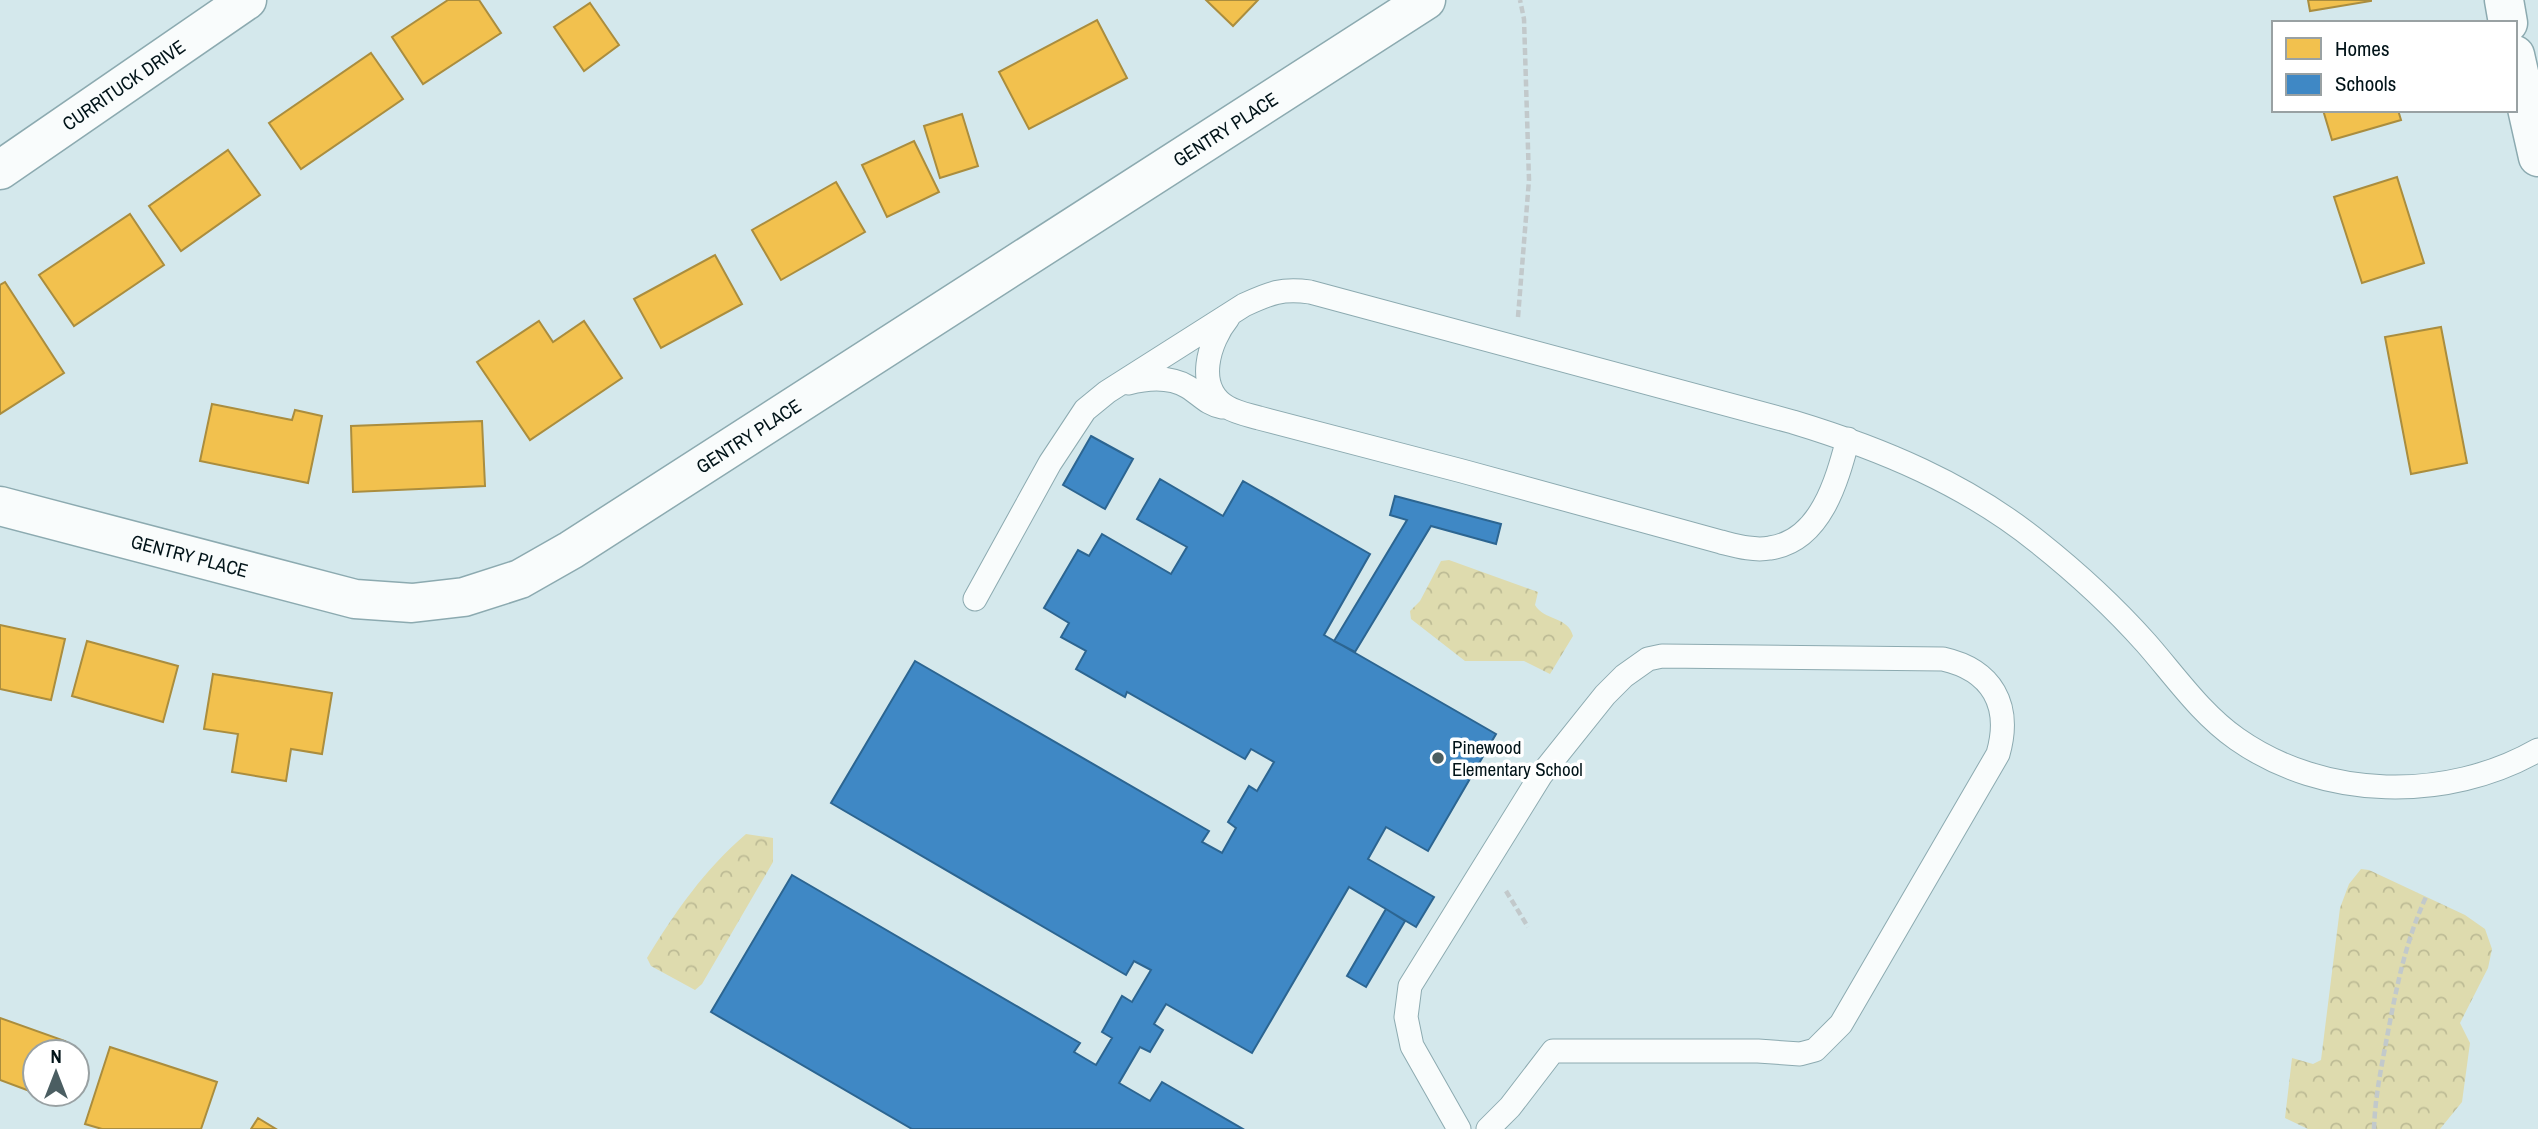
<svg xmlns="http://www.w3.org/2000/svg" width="2538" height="1129" font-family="'Archivo Narrow',sans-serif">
	<defs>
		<pattern id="park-crowns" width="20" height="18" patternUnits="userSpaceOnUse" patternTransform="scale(1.75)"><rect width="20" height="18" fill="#dedbae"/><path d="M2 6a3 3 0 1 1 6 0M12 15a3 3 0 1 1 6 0" fill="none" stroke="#bdbb95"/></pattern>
	</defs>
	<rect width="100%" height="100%" fill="#d4e8ec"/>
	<!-- park -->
	<path fill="url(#park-crowns)" d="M1449,560L1538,592L1535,605C1544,621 1568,616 1573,636L1550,674L1524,661H1465L1411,619L1410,611L1420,601L1441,561Z
		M746,834L773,838V862L702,984L695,990L651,966L647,958C675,912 705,869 746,834Z
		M2361,869L2369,870L2465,915L2485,929L2492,949L2488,968L2460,1023L2470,1043L2462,1102L2440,1129H2308L2285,1118L2292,1058L2313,1064L2321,1060L2340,908L2349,884Z"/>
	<!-- homes -->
	<path fill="#f2c14e" stroke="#aa8d3e" stroke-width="2" d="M448,0H479L501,33L423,84L392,37Z
		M1206,0H1258L1233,26Z
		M2308,0H2371V1L2310,11Z
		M590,3L619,45L584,71L554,27Z
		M1097,20L1127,78L1029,129L999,72Z
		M371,53L403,99L301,169L269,123Z
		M2323,110H2398L2401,120L2332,140Z
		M962,114L978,166L940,178L924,126Z
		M914,141L939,192L887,217L862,165Z
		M228,150L260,195L181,251L149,206Z
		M2397,177L2424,263L2362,283L2334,197Z
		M836,182L865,232L781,280L752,230Z
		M130,214L164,265L74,326L39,275Z
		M715,255L742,304L661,348L634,299Z
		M5,282L64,373L0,414V285Z
		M539,321L553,342L584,321L622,378L530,440L477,362Z
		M2441,327L2467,463L2411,474L2385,337Z
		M212,404L292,420L295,410L322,416L308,483L200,461Z
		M482,421L485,486L353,492L351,426Z
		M0,625L65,639L51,700L0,689Z
		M87,641L178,666L163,722L72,696Z
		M213,674L332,693L322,754L291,749L286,781L232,772L238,734L204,729Z
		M0,1018L65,1041L61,1052H35V1093L0,1080Z
		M110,1047L217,1082L201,1129H102L85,1124Z
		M258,1118L276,1129H251Z"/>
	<!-- schools -->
	<path fill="#3f88c5" stroke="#2c6591" stroke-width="2" d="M1091,436L1133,459L1105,509L1063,485Z
		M1160,479L1223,516L1243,481L1370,554L1324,635L1496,734L1428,851L1386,827L1368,859L1434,897L1416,927L1349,887L1252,1053L1166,1004L1154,1024L1163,1030L1150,1052L1140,1047L1119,1083L1150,1101L1162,1082L1243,1129H912L711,1012L792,875L1080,1043L1074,1052L1096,1065L1112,1038L1102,1032L1122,996L1132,1002L1151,970L1134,961L1126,975L831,803L915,661L1209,831L1202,842L1222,853L1236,828L1228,822L1249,786L1257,791L1274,762L1251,749L1245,759L1127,692L1125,697L1076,669L1086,651L1061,637L1069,623L1044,608L1078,550L1089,556L1102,534L1171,574L1187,547L1137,519Z
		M1395,496L1501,524L1496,544L1431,526L1355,652L1334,641L1407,520L1390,515Z
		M1386,909L1405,921L1366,987L1347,976Z"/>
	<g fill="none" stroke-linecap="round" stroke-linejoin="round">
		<!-- lane casing -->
		<g stroke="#8caab0" stroke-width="25">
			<path id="lane" d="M1228,318C1209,341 1194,388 1227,407C1237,413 1249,415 1259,418L1462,471L1721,542C1737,546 1754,551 1770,548C1821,541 1837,480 1848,439
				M1128,383C1148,378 1170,376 1188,387C1201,395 1207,404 1222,407
				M975,599L1050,463L1085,410L1107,392L1244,305C1270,293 1282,288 1310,292L1793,422C1882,449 1966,484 2038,542C2077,573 2113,606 2146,643C2175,676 2201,714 2237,739C2324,800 2447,802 2538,750
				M1459,1129L1412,1046L1406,1017L1410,986L1541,775L1605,695L1624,676L1648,659L1662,656L1943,659C1992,670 2012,705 1998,754L1841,1024L1815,1050L1800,1054L1758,1051H1553L1510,1107L1488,1129"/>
		</g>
		<!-- street casing -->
		<g stroke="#8caab0" stroke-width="41">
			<g id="street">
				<path d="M2504,0L2508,23"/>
				<path d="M2515,55L2538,157"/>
				<path id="s1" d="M0,170L247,0"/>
				<path id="s2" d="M0,506L355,599L412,603L464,597L520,579L571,550L1426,0"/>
			</g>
		</g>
		<!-- path -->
		<path stroke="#c2c9cb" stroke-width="4.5" stroke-dasharray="7 3.5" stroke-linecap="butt" d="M1518,317L1529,180L1524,19L1520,0
			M1506,891L1528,927
			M2374,1129C2375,1096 2382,1064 2388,1032C2397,985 2406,940 2426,897"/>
		<!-- lane -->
		<use href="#lane" stroke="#f9fcfc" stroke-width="23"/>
		<!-- street -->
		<use href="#street" stroke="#f9fcfc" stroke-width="38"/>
	</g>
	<!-- markers -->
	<circle fill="#4b5e62" stroke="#fff" stroke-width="2.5" cx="1438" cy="758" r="7"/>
	<g text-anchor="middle" stroke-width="7" stroke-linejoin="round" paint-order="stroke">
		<!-- street labels -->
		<g font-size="19" fill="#011318" stroke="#fff">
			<text dy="7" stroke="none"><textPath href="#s1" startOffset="150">CURRITUCK DRIVE</textPath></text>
			<text dy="7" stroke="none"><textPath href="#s2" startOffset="1372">GENTRY PLACE</textPath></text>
			<text dy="7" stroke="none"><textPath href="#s2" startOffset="805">GENTRY PLACE</textPath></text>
			<text dy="7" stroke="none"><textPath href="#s2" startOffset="196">GENTRY PLACE</textPath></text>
		</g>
		<!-- poi labels -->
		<g font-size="19" fill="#011318" stroke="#fff" text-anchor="start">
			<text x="1452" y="754">Pinewood<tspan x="1452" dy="22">Elementary School</tspan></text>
		</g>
	</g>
	<!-- legend -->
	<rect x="2272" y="21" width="245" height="91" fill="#ffffff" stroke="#99a1a3" stroke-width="2"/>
	<rect x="2286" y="38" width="35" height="21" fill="#f2c14e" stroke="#99a1a3" stroke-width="2"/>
	<text x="2335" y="56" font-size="21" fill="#011318">Homes</text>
	<rect x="2286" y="74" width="35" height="21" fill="#3f88c5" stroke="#99a1a3" stroke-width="2"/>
	<text x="2335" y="91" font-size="21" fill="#011318">Schools</text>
	<!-- north arrow -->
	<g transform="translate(56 1073)"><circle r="33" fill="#ffffff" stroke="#99a1a3" stroke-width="2"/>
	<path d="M0-5L12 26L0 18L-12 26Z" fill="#4b5e62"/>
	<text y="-10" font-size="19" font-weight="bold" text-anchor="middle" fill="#011318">N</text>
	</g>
</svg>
